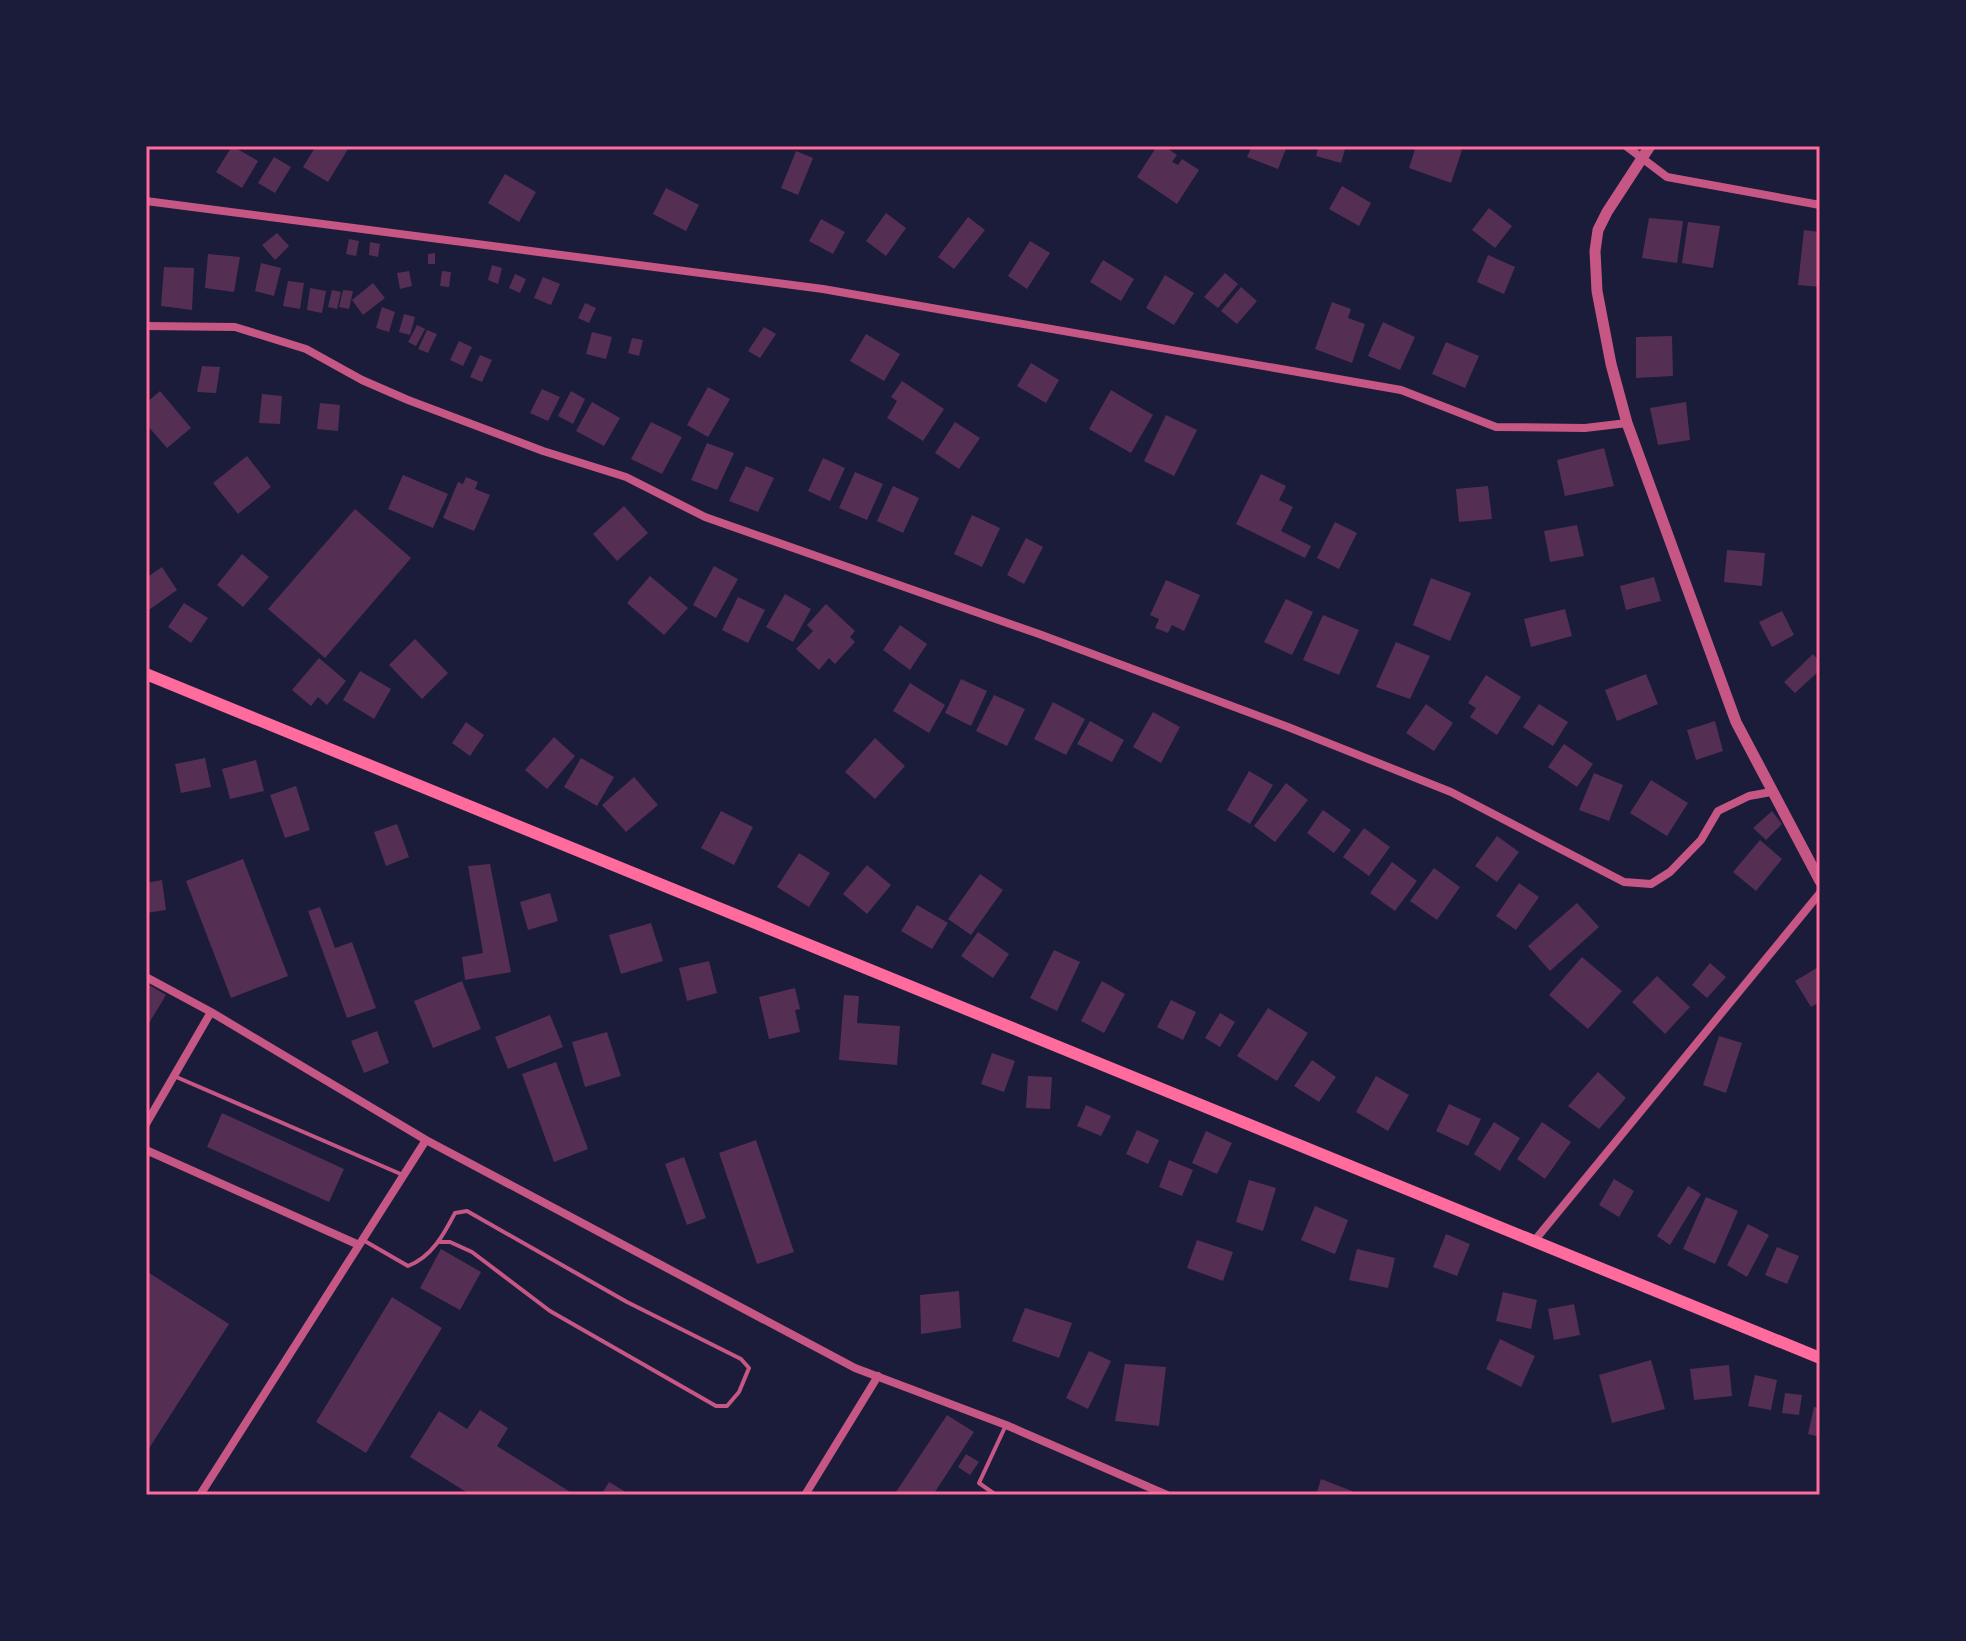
<svg xmlns="http://www.w3.org/2000/svg" width="1966" height="1641" font-family="'PT Serif',serif">
	<rect width="100%" height="100%" fill="#1b1b3a"/>
	<!-- building -->
	<path fill="#542f53" d="M232,146L258,161L242,188L216,172Z
		M316,146H342L348,149L328,182L303,167Z
		M1157,146H1164L1177,155L1172,162L1178,165L1182,159L1199,170L1177,204L1137,177Z
		M1252,146H1287L1278,169L1247,157Z
		M1319,146H1346L1341,163L1316,156Z
		M1416,146H1450L1462,150L1451,183L1409,168Z
		M796,151L813,158L798,195L781,188Z
		M274,157L291,167L275,193L258,183Z
		M505,174L536,192L519,222L488,203Z
		M1342,186L1371,203L1359,226L1329,209Z
		M666,188L699,205L686,231L653,214Z
		M1489,208L1512,226L1495,248L1472,230Z
		M886,213L906,228L886,256L866,241Z
		M968,217L985,230L954,269L938,257Z
		M1649,218L1683,221L1677,263L1642,258Z
		M821,219L845,232L833,254L809,241Z
		M1688,222L1720,226L1713,268L1682,263Z
		M1804,230L1820,232V287L1798,285Z
		M277,233L289,246L275,260L262,245Z
		M349,239L359,241L356,256L346,254Z
		M1030,241L1050,253L1027,289L1008,276Z
		M370,242L380,244L378,257L369,255Z
		M435,253V264H428V254Z
		M208,254L240,257L234,292L205,288Z
		M1488,255L1515,267L1504,294L1477,282Z
		M1103,260L1134,279L1121,301L1090,282Z
		M261,263L281,268L274,296L255,291Z
		M492,265L502,268L498,284L488,280Z
		M164,267L194,268L192,310L161,306Z
		M409,271L412,286L400,289L397,273Z
		M442,271L451,272L449,287L440,286Z
		M1225,273L1238,284L1218,308L1204,297Z
		M515,274L526,279L520,293L509,288Z
		M1165,275L1194,293L1174,325L1146,308Z
		M543,277L560,284L551,305L534,298Z
		M288,281L304,283L300,309L283,306Z
		M373,283L385,298L363,315L352,300Z
		M1241,287L1257,301L1237,324L1221,311Z
		M310,288L326,291L322,313L307,310Z
		M332,290L341,292L337,309L328,307Z
		M343,290L353,291L349,309L339,307Z
		M1332,302L1351,309L1348,318L1365,324L1352,363L1315,349Z
		M585,303L596,308L589,323L578,318Z
		M382,307L395,312L389,332L376,328Z
		M404,314L415,317L410,335L399,332Z
		M1383,322L1415,337L1400,370L1368,356Z
		M417,325L425,329L416,346L408,342Z
		M764,327L776,334L760,358L748,351Z
		M427,330L437,334L428,353L418,349Z
		M592,332L612,337L606,359L586,354Z
		M866,334L900,354L884,381L850,361Z
		M1672,336L1673,376L1636,378V337Z
		M632,338L643,340L639,356L628,353Z
		M459,341L472,347L463,366L450,360Z
		M1446,342L1479,356L1465,388L1432,374Z
		M480,355L492,360L482,382L470,377Z
		M1031,363L1059,380L1046,403L1017,386Z
		M202,366L220,367L216,393L197,392Z
		M902,381L944,409L923,441L887,418L897,401L891,397Z
		M708,387L730,399L708,437L687,425Z
		M542,389L560,397L548,421L530,413Z
		M1111,390L1153,415L1131,453L1089,429Z
		M160,391L191,428L167,448L146,424V403Z
		M571,391L585,399L573,424L558,416Z
		M262,394L282,396L280,424L259,423Z
		M592,402L620,418L604,446L576,431Z
		M1686,402L1690,440L1658,445L1650,408Z
		M320,403L340,405L338,431L317,429Z
		M1166,415L1197,430L1174,476L1144,461Z
		M651,422L682,437L662,474L631,459Z
		M955,422L980,438L959,469L935,453Z
		M707,443L734,453L717,490L691,480Z
		M1604,448L1614,486L1565,496L1557,460Z
		M247,456L271,487L238,514L213,483Z
		M823,458L845,468L830,501L808,491Z
		M746,466L774,478L758,512L729,501Z
		M855,472L883,484L867,520L839,508Z
		M1261,474L1286,486L1279,500L1293,507L1281,531L1311,546L1305,558L1236,524Z
		M403,475L448,494L433,528L388,509Z
		M466,477L478,482L475,489L490,495L474,531L443,518L458,482L463,484Z
		M893,486L919,498L903,533L877,521Z
		M1488,486L1492,519L1459,522L1456,489Z
		M624,506L648,533L617,561L593,534Z
		M355,509L411,558L325,658L268,609Z
		M972,515L1000,528L982,567L954,554Z
		M1335,522L1357,533L1339,569L1317,558Z
		M1577,525L1584,556L1550,562L1544,531Z
		M1026,538L1043,547L1024,584L1007,575Z
		M1727,550L1765,553L1762,586L1724,582Z
		M242,554L269,577L243,607L217,585Z
		M714,566L738,579L716,618L693,605Z
		M162,567L177,590L146,612V578Z
		M650,576L688,608L664,635L627,603Z
		M1654,577L1661,601L1626,610L1620,586Z
		M1431,578L1471,593L1450,641L1413,625Z
		M1166,580L1200,595L1184,631L1172,625L1168,633L1155,628L1159,619L1150,615Z
		M785,594L811,609L793,642L766,627Z
		M738,597L765,610L748,643L722,630Z
		M1286,599L1313,612L1292,655L1264,642Z
		M184,603L208,618L191,643L168,627Z
		M826,604L855,631L850,637L855,642L835,664L829,658L819,670L796,649L813,631L807,625Z
		M1565,609L1572,636L1531,647L1524,619Z
		M1782,611L1794,635L1772,647L1759,622Z
		M1323,615L1359,630L1339,675L1303,660Z
		M900,625L927,644L910,670L883,650Z
		M415,639L448,673L422,699L389,665Z
		M1396,642L1430,656L1410,699L1376,687Z
		M1813,654L1820,662V670L1795,693L1784,682Z
		M319,658L346,681L327,705L318,697L311,706L292,690Z
		M360,671L391,689L374,719L343,700Z
		M1646,674L1658,704L1617,721L1605,690Z
		M1486,675L1521,697L1497,735L1470,717L1476,708L1468,703Z
		M961,679L987,691L971,726L945,713Z
		M910,683L945,705L929,733L893,711Z
		M994,695L1025,709L1007,746L976,731Z
		M1053,702L1085,719L1066,755L1034,739Z
		M1426,704L1453,723L1434,751L1406,733Z
		M1539,704L1568,722L1553,746L1523,727Z
		M1153,712L1180,727L1161,763L1133,747Z
		M1090,721L1124,740L1112,762L1077,744Z
		M1715,721L1723,751L1696,760L1687,730Z
		M466,722L484,735L470,756L452,743Z
		M554,737L575,756L547,789L525,770Z
		M875,738L905,766L875,799L845,772Z
		M1564,744L1593,764L1577,787L1548,767Z
		M205,758L211,787L181,793L175,764Z
		M581,758L614,777L597,806L564,787Z
		M256,760L264,791L230,799L222,769Z
		M1249,771L1273,785L1250,824L1227,810Z
		M1594,773L1623,785L1609,821L1579,810Z
		M634,777L658,805L626,832L602,805Z
		M1651,780L1688,803L1667,836L1630,813Z
		M1286,783L1308,800L1275,842L1254,826Z
		M296,786L310,830L285,838L270,795Z
		M1323,810L1351,830L1334,853L1307,833Z
		M721,811L753,827L734,865L701,848Z
		M1772,811L1782,824L1766,840L1753,828Z
		M397,824L409,857L386,866L374,832Z
		M1364,828L1390,847L1369,876L1343,857Z
		M1497,836L1519,852L1497,882L1475,866Z
		M1760,840L1782,859L1756,891L1733,872Z
		M799,853L830,873L809,907L777,887Z
		M243,859L288,976L231,998L186,881Z
		M1392,862L1417,881L1395,911L1370,893Z
		M490,864L511,972L465,980L462,957L483,953L468,866Z
		M867,865L891,885L867,914L843,894Z
		M1434,868L1460,887L1437,920L1410,901Z
		M980,874L1003,890L971,935L948,919Z
		M162,880L166,910L146,913V883Z
		M1519,883L1539,897L1516,930L1496,916Z
		M550,893L558,921L528,930L520,902Z
		M1577,903L1599,927L1550,971L1528,946Z
		M917,905L948,923L932,949L901,931Z
		M320,907L335,948L352,942L376,1008L347,1018L308,911Z
		M651,923L663,961L621,974L609,935Z
		M978,932L1009,954L993,978L961,956Z
		M1054,950L1080,962L1057,1011L1030,998Z
		M1582,957L1622,991L1588,1029L1549,995Z
		M709,961L717,993L687,1001L679,968Z
		M1710,963L1726,977L1707,998L1692,985Z
		M1820,966V1002L1811,1007L1795,981Z
		M1657,976L1690,1007L1665,1034L1632,1002Z
		M462,981L481,1029L433,1048L414,1001Z
		M1102,981L1125,994L1104,1033L1081,1021Z
		M146,983L166,995L146,1028Z
		M795,988L800,1009L795,1010L800,1032L769,1039L759,997Z
		M844,995L859,996L857,1023L900,1026L897,1065L839,1060Z
		M1171,1000L1196,1012L1183,1040L1157,1027Z
		M1268,1008L1308,1033L1277,1081L1237,1056Z
		M1220,1013L1235,1022L1220,1047L1205,1038Z
		M550,1015L563,1047L508,1069L495,1037Z
		M377,1031L389,1063L364,1073L351,1041Z
		M607,1032L621,1076L585,1087L572,1042Z
		M1719,1036L1742,1043L1726,1093L1703,1085Z
		M992,1053L1015,1061L1004,1092L981,1084Z
		M1312,1060L1336,1077L1319,1102L1294,1086Z
		M556,1062L588,1149L554,1162L522,1074Z
		M1598,1072L1626,1098L1599,1129L1568,1106Z
		M1028,1076L1052,1077L1050,1109L1026,1108Z
		M1376,1076L1409,1095L1388,1131L1356,1112Z
		M1449,1104L1481,1119L1468,1146L1436,1131Z
		M1086,1105L1111,1116L1101,1136L1077,1126Z
		M222,1113L344,1169L329,1202L207,1147Z
		M1494,1122L1520,1138L1500,1171L1474,1154Z
		M1542,1122L1571,1142L1545,1179L1517,1159Z
		M1137,1130L1159,1140L1148,1164L1126,1154Z
		M1206,1131L1232,1143L1217,1174L1192,1163Z
		M756,1140L794,1252L757,1264L719,1153Z
		M684,1157L706,1218L687,1225L665,1164Z
		M1169,1160L1193,1170L1182,1196L1159,1187Z
		M1614,1179L1634,1191L1619,1217L1599,1205Z
		M1249,1180L1276,1188L1263,1231L1236,1222Z
		M1688,1186L1701,1194L1670,1245L1657,1236Z
		M1706,1197L1738,1211L1715,1264L1683,1249Z
		M1315,1206L1348,1220L1335,1254L1301,1240Z
		M1748,1224L1769,1235L1747,1277L1727,1265Z
		M1446,1234L1470,1244L1457,1276L1433,1267Z
		M1197,1240L1233,1252L1223,1281L1187,1268Z
		M1777,1247L1799,1256L1787,1284L1765,1275Z
		M441,1249L481,1272L460,1310L420,1288Z
		M1357,1249L1395,1258L1388,1288L1349,1280Z
		M146,1271L229,1324L146,1453L147,1351Z
		M959,1291L961,1328L921,1334L920,1295Z
		M1503,1292L1537,1300L1531,1329L1496,1321Z
		M392,1297L442,1328L366,1453L316,1422Z
		M1574,1304L1580,1335L1554,1340L1548,1309Z
		M1025,1308L1072,1323L1059,1358L1012,1341Z
		M1500,1339L1535,1356L1521,1387L1486,1369Z
		M1089,1351L1111,1361L1088,1409L1066,1398Z
		M1651,1360L1665,1409L1612,1423L1599,1375Z
		M1125,1364L1166,1367L1159,1426L1115,1421Z
		M1729,1365L1732,1396L1694,1400L1690,1369Z
		M1755,1375L1777,1380L1771,1410L1748,1406Z
		M1785,1393L1802,1395L1799,1415L1782,1413Z
		M1814,1407L1820,1408V1437L1808,1434Z
		M480,1410L508,1428L497,1446L575,1495H471L410,1457L439,1411L467,1429Z
		M947,1415L974,1432L933,1495H894Z
		M966,1454L979,1462L970,1475L958,1467Z
		M1321,1479L1352,1491L1350,1495H1316Z
		M609,1482L631,1495H601Z"/>
	<g fill="none" stroke-linecap="round" stroke-linejoin="round">
		<!-- service -->
		<path stroke="#c65784" stroke-width="4" d="M174,1076L403,1175
			M363,1240L408,1266C432,1257 444,1234 455,1213L467,1211L627,1302L741,1359L749,1368L739,1392L727,1406H716L550,1311L472,1252L450,1242H440
			M996,1495L979,1483L1006,1425"/>
		<!-- minor -->
		<path stroke="#c65784" stroke-width="8" d="M1626,146L1667,177L1820,205
			M146,201L823,289L1401,390L1496,427L1585,428L1627,423
			M146,326L235,327L306,349L362,380L408,400L543,451L626,477L705,517L1039,634L1288,727L1451,792L1624,882L1651,884L1670,872L1701,840L1718,811L1749,796L1771,792
			M146,977L211,1012
			M146,1124L211,1012L426,1140L855,1368L1006,1425L1167,1495
			M146,1150L359,1245
			M1535,1240L1820,893
			M200,1495L426,1140
			M805,1495L878,1376"/>
		<!-- tertiary -->
		<path stroke="#c65784" stroke-width="11" d="M1650,146L1607,212L1598,230L1595,251L1597,291L1611,364L1627,423L1736,722L1820,881"/>
		<!-- secondary -->
		<path stroke="#ff6b9d" stroke-width="12" d="M146,674L1820,1358"/>
	</g>
	<!-- border -->
	<rect width="1966" height="1641" fill="none" stroke="#1b1b3a" stroke-width="296"/>
	<rect x="148" y="148" width="1670" height="1345" fill="none" stroke="#ff6b9d" stroke-width="3"/>
</svg>
